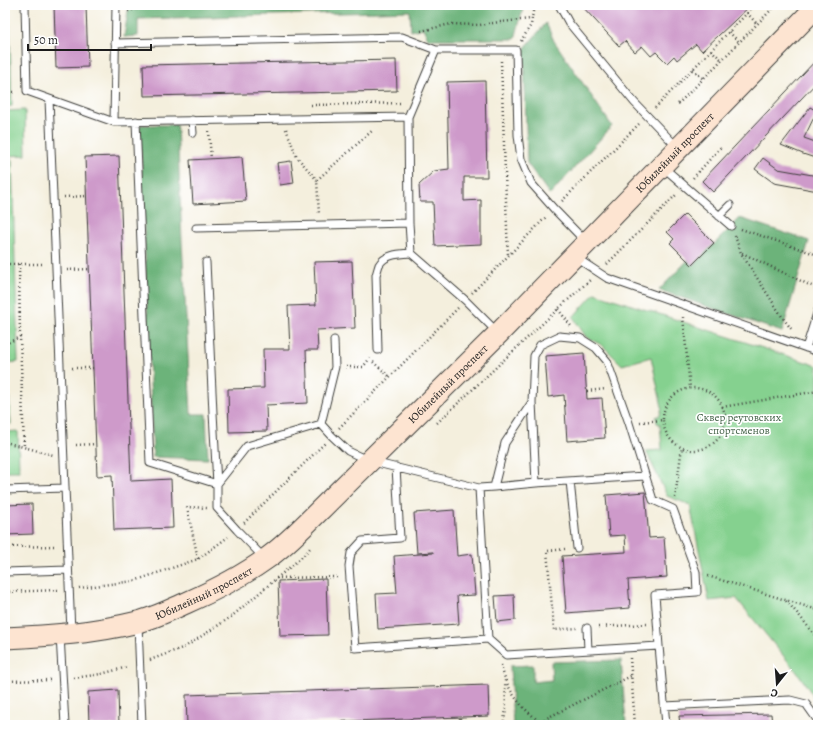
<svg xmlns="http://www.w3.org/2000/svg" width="823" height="730" font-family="Alegreya,serif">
	<rect width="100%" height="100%" fill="#fff"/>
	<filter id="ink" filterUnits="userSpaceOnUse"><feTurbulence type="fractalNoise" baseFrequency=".025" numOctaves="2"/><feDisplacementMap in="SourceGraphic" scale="8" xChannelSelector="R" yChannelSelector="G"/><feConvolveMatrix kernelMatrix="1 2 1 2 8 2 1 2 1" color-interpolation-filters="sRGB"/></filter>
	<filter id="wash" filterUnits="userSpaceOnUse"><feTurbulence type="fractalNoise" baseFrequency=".012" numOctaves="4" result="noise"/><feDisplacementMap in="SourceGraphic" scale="16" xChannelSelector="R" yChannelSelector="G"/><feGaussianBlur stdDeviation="0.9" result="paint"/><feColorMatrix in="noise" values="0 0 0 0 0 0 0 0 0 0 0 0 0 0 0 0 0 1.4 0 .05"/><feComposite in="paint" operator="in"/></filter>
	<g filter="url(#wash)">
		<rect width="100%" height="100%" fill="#f4efdd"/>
		<!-- green -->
		<path fill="#85d18f" stroke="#507656" d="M5,5H9L12,106L5,107Z
			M25,110L26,155L5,156V111Z
			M5,159L12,160L18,362L5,363Z
			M595,293L818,366V703L800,676L736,598L709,601L690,505L667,496L646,451L662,450L660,424L657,423L656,417L660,415L662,407L651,357L622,365L602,345L586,337L573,317Z
			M5,368H7L11,424L5,425Z
			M18,431L19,471H5V432Z"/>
		<!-- forest -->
		<path fill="#6cb37a" stroke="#44684b" d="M129,5H524L515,39H428L423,28L411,31L410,11L138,19V36L124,37Z
			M546,23L554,41L612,126L550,195L527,163L524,50V49Z
			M140,125H177L182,241L191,414H206L208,459L153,457Z
			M740,218L809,241L782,332L659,290L688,260L693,265Z
			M621,660L626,725H513L510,666L533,665V682L552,680L551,662Z"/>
		<g id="blocks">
			<!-- building -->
			<path fill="#ce9aca" d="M54,5H86L88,67L56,68Z
				M581,5H751L702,51L696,44L677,60L674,56L667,63L656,52L651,56L642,46L635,52L625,41L619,46Z
				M818,58V81L713,192L702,181Z
				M396,60L397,91L144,96L143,65Z
				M485,81L487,177H464V201L481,200V244L435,246L433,202H420L419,185L434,171L449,169L447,82Z
				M810,107L817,111L804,138L818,143V159L803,154L781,145Z
				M119,156L131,481L171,479L173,528L114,530L112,475L97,476L85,157Z
				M242,157L246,201L193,204L190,160Z
				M763,158L778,169L818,176V191L774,183L755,169Z
				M291,161L294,183L280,185L277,163Z
				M685,214L714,243L692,265L670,243L674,239L667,232Z
				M352,261L355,328L317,330L318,350H306L308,403L266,405L267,431L229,432L228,389L264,388L263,349H290L288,306L316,305L314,262Z
				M584,353L587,399L602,398L605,438L567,441L564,395L548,397L545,356Z
				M645,492L649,538L664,537L667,577L628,580L630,608L566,613L562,556L626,552L625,535L609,536L606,495Z
				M32,504L33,534L5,535V505Z
				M454,510L457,556L472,554L475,595L457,596L459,624L378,629L376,594L397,593L394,556L433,553V552L417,553L414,513Z
				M326,579L328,635L280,636L278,581Z
				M514,595L515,620L497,622L495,596Z
				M488,685L489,716L243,725H187L186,695Z
				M118,690L119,725H89L88,692Z
				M771,714L772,725H680L679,716Z"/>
		</g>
	</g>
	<g filter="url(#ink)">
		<use href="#blocks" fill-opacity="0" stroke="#3c3c39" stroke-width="1"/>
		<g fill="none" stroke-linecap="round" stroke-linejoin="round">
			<!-- lane casing -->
			<g stroke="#3c3c39" stroke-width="9">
				<path id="lane" d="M25,5L27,91L114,122L408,117L409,223L411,253L465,300L497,332
					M559,5L569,23L634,102L677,147
					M115,43L402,37L436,50H516L518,135L521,159L531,183L554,209L585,241
					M49,99L71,632
					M408,117L436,50
					M192,120L193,133
					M136,121L150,463L217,484V508L237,530L264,558
					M114,122L116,5
					M663,167L731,226
					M719,216L730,205
					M196,228L409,223
					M575,257L607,278L818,352
					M206,262L213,413L217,484
					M334,340L335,367L321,424L332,436L348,451L369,461L479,488L494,487L505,443L532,402L534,356L540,345L559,336L580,338L596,348L607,361L629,423L653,500L673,509L696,572L697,592L655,595L659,646L506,655L488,639L479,488
					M806,348L818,310
					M378,350L376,275C377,272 378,268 379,265C385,254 400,254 411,253
					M532,402L536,483L645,476
					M396,467L400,538L362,541L351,553L349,566L355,648L488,639
					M570,481L577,548
					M217,484L247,446L321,424
					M494,487L536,483
					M5,490L65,488
					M5,572L68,570
					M138,624L142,725
					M587,628L588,650
					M60,635L65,725
					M659,646L666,725
					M664,706L790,700L806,704L818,721"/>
			</g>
			<!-- secondary casing -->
			<g stroke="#3c3c39" stroke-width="23">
				<g id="secondary">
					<path id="s1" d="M5,638C49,636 94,633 138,622C154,618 170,610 186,603C213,591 241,577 266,559C282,548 297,533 311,519L499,333L818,5"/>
				</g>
			</g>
			<!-- path -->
			<path stroke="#3c3c39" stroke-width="2.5" stroke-dasharray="1 3" stroke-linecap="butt" d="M128,11L152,5
				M747,13L757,24
				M421,31L451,24L480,25L500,22L531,19
				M729,32L739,42
				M521,41L531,25L534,5
				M711,50L722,60
				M501,61L508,256
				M693,69L703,79L772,9L768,5
				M5,92H17
				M678,104L703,79
				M311,105L402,103
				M655,108L755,5
				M286,129L297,157L317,180L319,215
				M209,131L211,159
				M693,178L721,147
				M317,180L373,130
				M64,197L87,196
				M562,201L639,124
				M741,229L818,255
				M735,236L741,253L783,318L792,330
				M742,253L818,289
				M5,264H45
				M19,264L20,337L24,447
				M607,264L677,194
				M67,270L90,269
				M472,293L547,216
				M558,309L571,326
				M683,317L690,388
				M5,344L20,337
				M373,362L390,377
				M346,367H363L370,358
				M72,368H93
				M663 419a31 31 0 1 1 62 0a31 31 0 1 1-62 0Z
				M587,391L606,389
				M722,407L818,391
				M640,422L663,420
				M437,423L558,309L590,280
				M339,428L458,308
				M5,442L53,455
				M76,445L96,444
				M675,498L682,447
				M244,523L325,443
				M5,547L56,546
				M565,549L547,551L554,630L577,628
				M198,559L187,507L207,508
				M708,576L818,610
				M276,578L339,577
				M79,588L134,581L198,559L228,537
				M5,592L58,590
				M786,601L798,614L818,639
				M598,627L647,624
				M630,658L635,725
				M150,660L185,647L231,617L303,556L311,547
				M501,665C505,682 512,695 523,707C529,713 536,718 542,725
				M74,678L101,674L128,667
				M5,681L51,680
				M5,703L6,721H5
				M460,718V725
				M411,719V725
				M361,721V725
				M312,723V725
				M263,724V725
				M503,725L506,710L505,680
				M529,725L539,722L631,676"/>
			<!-- lane -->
			<use href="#lane" stroke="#fff" stroke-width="7"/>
			<!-- secondary -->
			<use href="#secondary" stroke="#fde4d1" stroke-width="21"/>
		</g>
	</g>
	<g text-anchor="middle" stroke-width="3.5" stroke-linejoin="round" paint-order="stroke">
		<!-- street labels -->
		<g font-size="11" fill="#1c1c1c" stroke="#fff">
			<text dy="4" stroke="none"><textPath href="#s1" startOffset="854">Юбилейный проспект</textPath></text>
			<text dy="4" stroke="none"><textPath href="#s1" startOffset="530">Юбилейный проспект</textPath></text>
			<text dy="4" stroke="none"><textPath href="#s1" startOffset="206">Юбилейный проспект</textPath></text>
		</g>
		<!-- park labels -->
		<g font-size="11" fill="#46644a" stroke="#fff">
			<text x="739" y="421">Сквер реутовских<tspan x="739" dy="13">спортсменов</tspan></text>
		</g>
	</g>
	<!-- margin -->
	<rect width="823" height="730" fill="none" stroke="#fff" stroke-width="20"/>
	<!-- north arrow -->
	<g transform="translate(777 684) rotate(197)" stroke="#ffffff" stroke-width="3" paint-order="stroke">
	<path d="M0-3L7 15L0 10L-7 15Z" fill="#1c1c1c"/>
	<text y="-6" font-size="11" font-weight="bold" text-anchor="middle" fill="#1c1c1c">С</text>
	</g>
	<!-- scale -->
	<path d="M28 44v6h123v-6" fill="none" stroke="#1c1c1c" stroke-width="2"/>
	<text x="34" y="44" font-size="12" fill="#1c1c1c" stroke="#ffffff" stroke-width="3" paint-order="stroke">50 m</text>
</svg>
